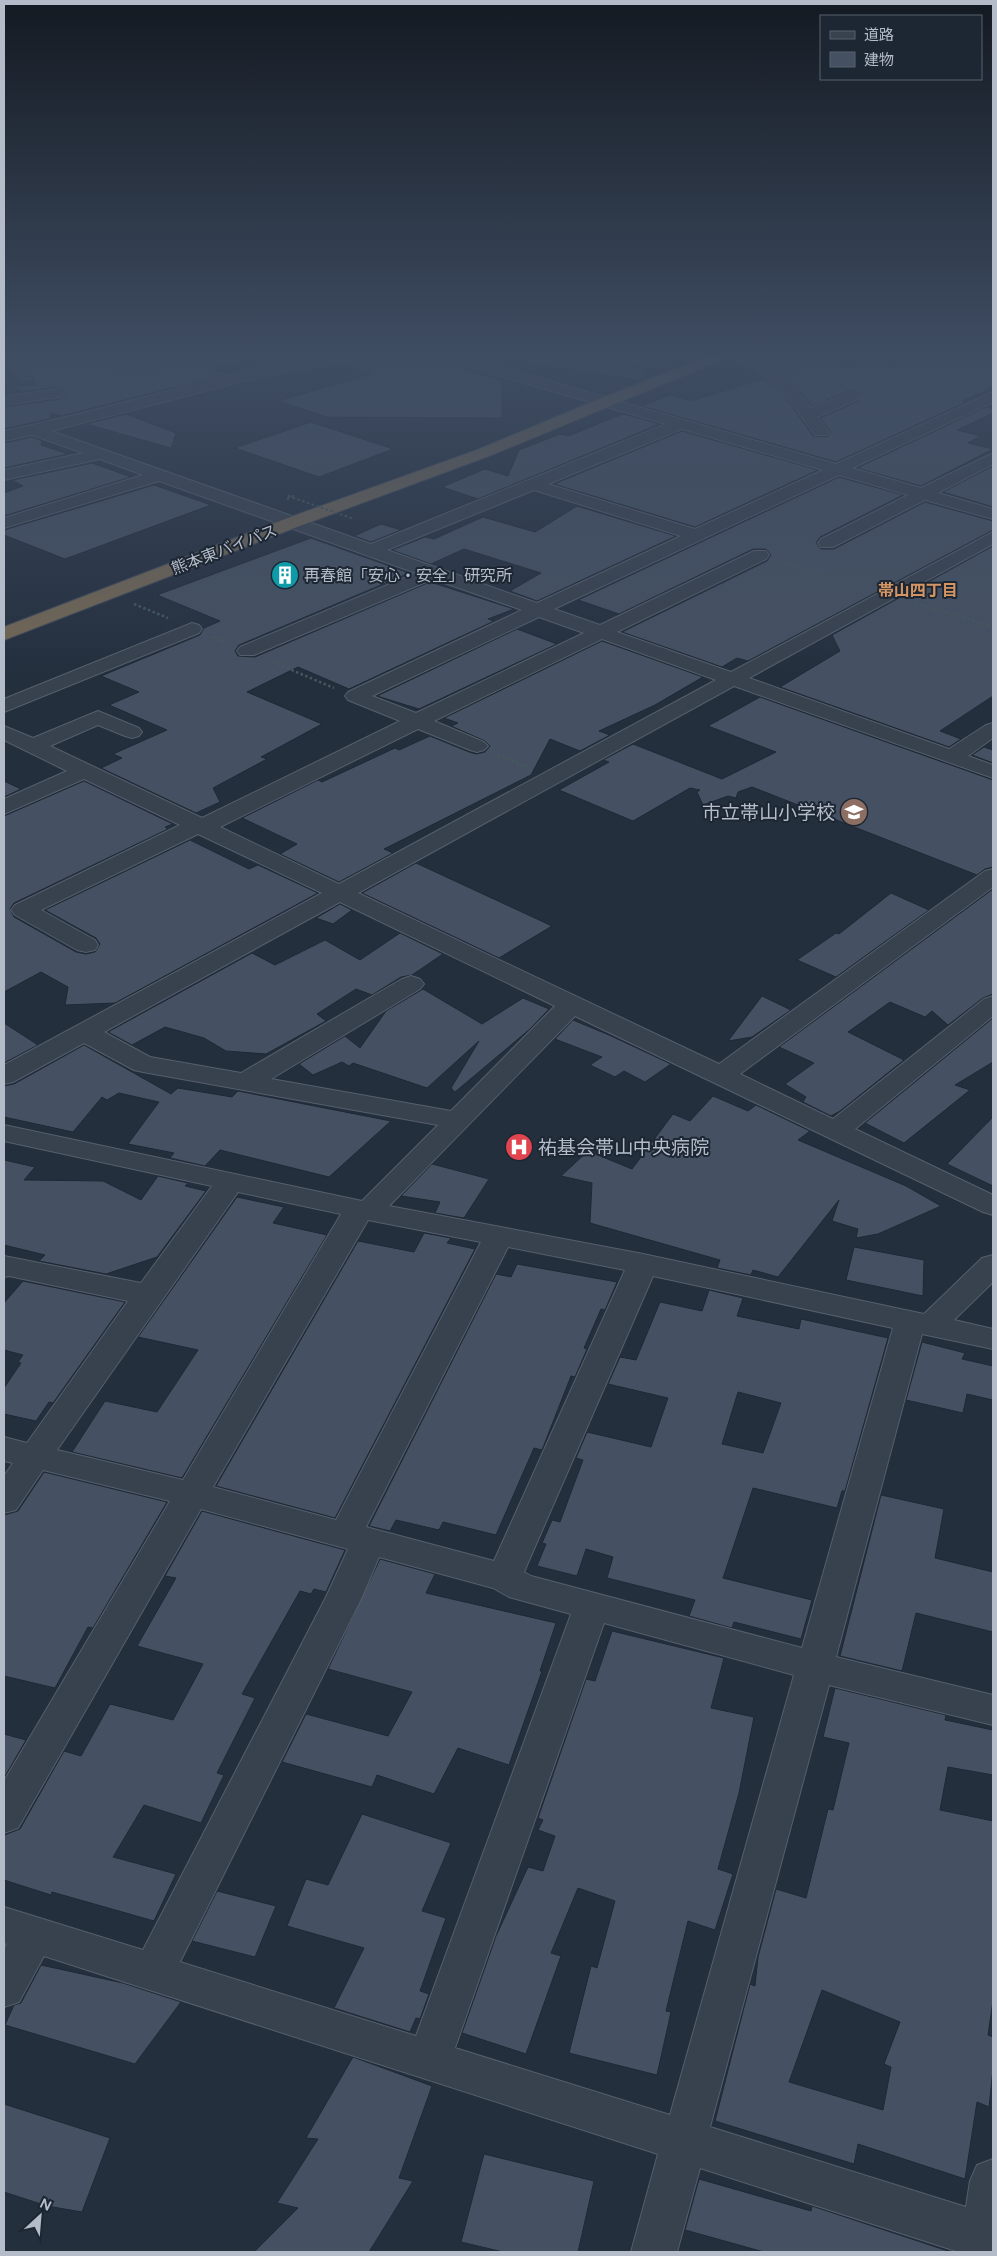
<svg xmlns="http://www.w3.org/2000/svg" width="997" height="2256" font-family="Figtree,'Noto Sans JP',sans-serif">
	<rect width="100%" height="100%" fill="#242f3e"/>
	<!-- building -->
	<path fill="#455162" stroke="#1f2835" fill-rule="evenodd" d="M20,356H59L61,359L96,357L113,373L119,375L191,362L228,374L61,416L51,413L49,419L4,429V407L61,399L66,394L56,387L22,392L14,386L37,385L33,379L34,375Z
		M356,356H411L425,361L430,359L502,381V418L327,417L278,401L372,374L341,363Z
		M896,356H993V387L963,401L966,402L836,462L642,406L670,395L691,401L764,379L780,389L813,436L827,437L831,432L820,418L857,402L860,395L850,390L812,406L792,381L786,376L817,362L850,368L865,362L895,368Z
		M986,407L993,409V413L957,430L981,436L968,443L993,449L921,486L857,468Z
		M126,414L176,433L171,448L86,424Z
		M623,414L660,424L478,499L442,487L485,469L508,476L519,450L560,434L568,436Z
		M311,422L393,449L319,477L235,448Z
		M682,431L818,470L695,527L554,484Z
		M32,437L42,441L41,445L68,454L4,468V443Z
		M92,463L131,477L4,516V493L23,486L13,480Z
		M993,466V507L943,492Z
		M839,477L903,495L820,537L816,543L821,549H834L925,502L993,521V530L748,661L737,658L722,667L622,632L767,561L771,555L766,549H753L619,614L578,600Z
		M154,485L211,505L65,559L4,535V530Z
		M577,506L676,536L537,601L510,591L541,573L464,549L431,564L392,550L425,537L434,539L483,517L535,532Z
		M381,524L401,530L371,542L354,536Z
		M311,538L409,573L239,645L235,651L238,656L255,657L430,582L514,609L488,619L494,621L349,689L298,667L247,692L322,724L261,757L267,759L213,788L220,802L196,813L101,768L122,758L113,754L167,730L109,705L139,692L101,676L200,635L204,628L220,621L157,595Z
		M993,546V696L940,731L961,739L949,747L780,687L840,651L832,635Z
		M517,629L557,644L419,709L377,696Z
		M602,641L703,677L655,705L599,731L610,735L580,751L550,739L531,775L384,849L393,853L339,882L280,854L297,844L242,818L318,780L322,782L395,748L399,750L430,736L469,752L476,754L485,752L490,746L485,741L451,726L458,723L444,718Z
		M760,697L993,780V867L985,869L977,875L752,787L738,792L736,798L728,796L703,805L697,792L700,790L690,788L633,821L559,790L609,762L603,760L633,744L722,779L776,752L708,726Z
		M984,747L993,750V763L972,755Z
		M4,781L21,789L4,797Z
		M84,781L173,824L165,827L168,829L14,903L10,909L14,917L76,952L86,954L95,952L100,944L96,938L45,910L190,840L249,869L258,865L318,893L115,1003L65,1005L68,987L41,972L4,992V816Z
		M416,863L552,926L499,958L362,893Z
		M993,889V994L983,998L948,1025L932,1011L925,1017L890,1002L848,1032L904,1060L840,1111L831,1116L803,1102L806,1097L785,1084L814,1063L779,1047Z
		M891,893L929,910L836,977L797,960L836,933L839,934Z
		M340,904L352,910L333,924L316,918Z
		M400,933L443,954L412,975L401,977L372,995L356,989L317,1014L326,1021L266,1054L226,1051L204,1038L165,1027L132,1045L108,1032L252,953L275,965L325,940L360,960Z
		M423,989L482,1024L523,998L549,1009L530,1029L455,1092L451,1088L479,1041L427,1088L353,1063L349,1066L342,1062L313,1075L299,1064L345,1036L360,1048L386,1011Z
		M762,996L791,1010L752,1037L728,1041Z
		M993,1018V1062L955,1085L970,1090L904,1143L865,1123Z
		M573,1020L609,1035L671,1064L645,1082L624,1071L615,1077L590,1065L602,1057L555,1039Z
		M4,1023L38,1045L4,1063Z
		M84,1045L171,1094L178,1088L232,1097L238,1091L391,1121L329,1177L220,1150L205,1166L170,1158L174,1153L128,1144L159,1102L119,1093L107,1100L102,1097L73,1132L4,1117V1086L14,1084Z
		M713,1096L748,1111L756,1105L810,1131L798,1140L906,1186L941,1206L878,1234L856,1238L858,1229L832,1221L839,1200L778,1277L753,1270L751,1275L717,1268L720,1260L590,1223L592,1183L561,1176L588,1151L632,1169L673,1114L690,1121Z
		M993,1117V1186L947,1164Z
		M4,1160L35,1167L24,1180L103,1181L141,1200L158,1176L188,1183L185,1186L206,1191L157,1257L106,1274L39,1261L45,1255L4,1245Z
		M432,1164L489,1179L464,1218L435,1213L440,1202L401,1196Z
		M237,1197L284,1207L273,1223L327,1235L182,1478L72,1452L105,1401L157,1412L198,1350L138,1337Z
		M424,1233L451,1238L447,1243L475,1249L335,1518L216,1486L358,1241L414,1252Z
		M854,1247L924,1260L923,1296L846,1280Z
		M517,1264L617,1282L605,1310L601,1309L584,1348L587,1349L575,1377L571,1376L542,1450L534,1448L496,1535L443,1522L439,1530L396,1520L390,1531L369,1526L496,1274L511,1277Z
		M23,1281L125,1302L53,1403L49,1402L36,1421L4,1414V1388L21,1363L18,1362L23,1355L4,1350V1303Z
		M709,1290L743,1298L737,1316L799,1329L801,1319L888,1338L845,1491H842L837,1508L753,1488L723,1578L812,1600L801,1639L734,1622L732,1628L689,1616L695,1600L607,1578L613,1557L586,1549L577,1576L537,1566L546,1544L542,1543L552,1520L560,1522L583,1460L576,1458L587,1432L651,1447L668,1398L608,1384L620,1357L636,1360L660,1302L702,1311ZM738,1392L781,1403L763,1453L722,1444Z
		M922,1342L965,1353L962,1359L993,1366V1400L967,1394L963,1413L906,1400Z
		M44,1472L167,1502L93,1628L88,1627L55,1688L4,1676V1515L18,1511Z
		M881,1495L944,1509L935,1558L993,1572V1632L916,1613L902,1671L840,1656Z
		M202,1511L345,1550L326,1592L314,1589L311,1594L300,1591L242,1694L255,1698L217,1773L224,1775L201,1823L144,1805L113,1857L176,1874L154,1921L52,1892L51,1895L4,1880V1835L20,1829L64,1751L81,1756L110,1704L173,1720L203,1664L137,1646L176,1578L165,1576Z
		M380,1559L435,1574L426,1593L556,1623L540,1671H542L509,1765L458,1748L434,1794L377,1775L372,1787L282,1762L306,1714L388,1736L412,1692L328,1669Z
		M612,1631L724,1658L711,1708L754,1717L739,1793L718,1869L733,1874L715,1930L688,1921L666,2011L671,2012L657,2075L569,2053L591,1966L597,1968L615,1901L578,1888L551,1953L561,1956L526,2054L462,2033L496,1936L528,1867L543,1871L555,1836L538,1830L543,1820L538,1818L586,1679L595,1681Z
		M835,1688L946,1715L945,1720L993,1730V1775L948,1767L940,1810L993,1821V2001L988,2035L993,2037V2069L989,2107L977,2102L965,2179L858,2144L854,2164L715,2121L750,1984L755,1986L758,1957L776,1889L806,1898L828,1809L833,1810L849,1743L823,1737ZM822,1990L900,2022L884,2064L891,2067L883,2110L789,2082Z
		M4,1734L26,1740L4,1778Z
		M362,1814L451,1843L422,1911L446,1918L420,1991L429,1994L420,2019L416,2018L410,2032L334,2008L364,1948L287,1926L306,1879L328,1885Z
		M217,1891L276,1906L255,1957L192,1941Z
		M41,1965L123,1983L181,2002L135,2064L5,2025L14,2005L21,2003Z
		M353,2057L432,2086L399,2178L413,2181L369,2252H254L298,2208L277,2203L318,2139L306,2138Z
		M4,2104L110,2138L82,2212L47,2206L4,2192Z
		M484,2154L594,2181L578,2252H503L461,2242Z
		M699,2179L811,2211L812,2206L951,2252H764L685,2230Z"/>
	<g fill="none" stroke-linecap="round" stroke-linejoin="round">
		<!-- minor casing -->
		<g stroke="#565f6c" stroke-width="2">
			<path id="minor" d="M4,356H17L32,376L30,379H20Z
				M98,356H114L122,364L164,356H198L191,360L119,373L114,372Z
				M214,356H244L242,359L219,363L214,362L212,359Z
				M319,356H354L347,360L260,377L51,431L371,544L666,424L441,359L439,356H463L836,464L993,392V402L852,468L921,488L993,453V464L938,493L993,509V519L925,500L833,547H821L818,543L821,539L908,495L839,475L554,609L600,625L754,551H766L769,555L766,559L617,632L731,672L993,532V544L749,678L949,749L986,725L993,723V738L968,756L993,765V778L734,686L358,893L719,1064L985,871L993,869V887L740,1074L833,1119L984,999L993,996V1016L855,1129L993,1195V1215L983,1212L575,1016L389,1206L643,1254L924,1314L982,1258L993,1255V1282L954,1320L993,1329V1349L922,1334L836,1657L993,1695V1725L829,1685L710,2127L966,2207L970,2181L977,2165L993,2159V2252H959L700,2168L677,2252H631L658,2154L44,1956L19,2002L4,2007V1949L7,1944L4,1943V1907L143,1950L326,1597L348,1549L201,1509L18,1828L4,1833V1781L170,1501L43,1470L16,1510L4,1513V1476L13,1463L4,1461V1437L27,1443L128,1301L9,1276L4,1277V1256L141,1283L212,1186L4,1141V1125L362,1201L438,1125L143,1072L134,1070L84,1043L13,1082L4,1084V1065L322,893L198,834L41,910L95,940L98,945L95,950L86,952L77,950L15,915L11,910L15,905L180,825L84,779L4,814V799L67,771L4,740V726L33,738L98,711L139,728L142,732L139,736L132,738L125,736L98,725L50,746L202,818L400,721L348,700L345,696L348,692L522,610L433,579L254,655H240L237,651L240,647L416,573L159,481L4,528V518L143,475L100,459L4,480V470L83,453L32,435L4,441V431C109,410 213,375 319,356ZM682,429L823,470L695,529L548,484ZM534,490L681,536L537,603L387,550ZM539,617L584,633L416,713L372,696ZM602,639L716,680L339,884L220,827L418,729L470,750L477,752L484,750L488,746L484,742L434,721ZM340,902L555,1006L451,1111L271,1079L420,989L424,984L420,979L411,976L402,979L241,1073L150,1057L104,1032ZM238,1192L341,1214L183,1480L57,1450ZM368,1220L481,1242L336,1520L213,1487ZM508,1247L625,1270L494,1561L366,1527ZM653,1276L893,1328L802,1648L531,1576L524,1572ZM379,1557L493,1588L509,1597L571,1614L416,2036L180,1962L362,1597ZM604,1623L794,1675L670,2115L455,2048Z
				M524,356H560L638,370L645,374L638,378L531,360Z
				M630,356L661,360L668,364L661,368L631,362L629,359Z
				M729,356H749L773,369L801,356H821L782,376L791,382L811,408L851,392L859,397L856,400L817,417L829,432L827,435H815L781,388L752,368Z
				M56,389L64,394L61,397L4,405V397Z
				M192,623L199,625L202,629L199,633L4,712V699Z"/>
		</g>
		<!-- highway casing -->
		<g stroke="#434c59" stroke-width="2">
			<path id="highway" d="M710,356H731L489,456L297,527L4,640V627L285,519L477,450L599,399Z"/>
		</g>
		<!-- path-far1 -->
		<path stroke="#44595c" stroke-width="2" stroke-dasharray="2.5 2.5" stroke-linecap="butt" d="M287,499L295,495
			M779,561L845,582"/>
		<!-- path -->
		<path stroke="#44595c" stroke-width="2.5" stroke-dasharray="2.5 2.5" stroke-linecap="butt" d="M842,581L861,587
			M915,603L993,627
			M134,604L168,618
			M213,637L228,643
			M273,662L334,688
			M498,755L527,767"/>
		<!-- minor -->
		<use href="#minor" fill="#38414e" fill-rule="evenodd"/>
		<!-- highway -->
		<use href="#highway" fill="#746855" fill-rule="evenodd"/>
		<!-- path-bridge -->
		<path stroke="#44595c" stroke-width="2" stroke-dasharray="2.5 2.5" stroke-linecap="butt" d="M288,496L354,519"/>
	</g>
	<!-- sky -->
	<linearGradient id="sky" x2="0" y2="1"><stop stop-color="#141a22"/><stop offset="0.53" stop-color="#3f4d63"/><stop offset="1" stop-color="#3f4d63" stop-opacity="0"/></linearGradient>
	<rect width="997" height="672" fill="url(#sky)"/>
	<!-- icons -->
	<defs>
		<g id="building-disc" transform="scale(1.4375)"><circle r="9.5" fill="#0f9aa8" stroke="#1d2633"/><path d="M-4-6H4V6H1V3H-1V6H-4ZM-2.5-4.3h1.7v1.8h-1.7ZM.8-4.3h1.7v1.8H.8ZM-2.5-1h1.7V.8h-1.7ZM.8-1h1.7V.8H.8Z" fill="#fff"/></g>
		<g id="school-disc" transform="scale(1.4375)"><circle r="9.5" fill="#8d6e63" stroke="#1d2633"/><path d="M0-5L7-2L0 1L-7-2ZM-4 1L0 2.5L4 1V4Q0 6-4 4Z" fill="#fff"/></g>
		<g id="hospital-disc" transform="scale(1.4375)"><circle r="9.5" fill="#e0444e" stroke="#1d2633"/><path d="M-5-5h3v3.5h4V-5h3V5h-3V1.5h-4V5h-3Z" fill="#fff"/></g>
	</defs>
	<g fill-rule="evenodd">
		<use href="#building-disc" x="285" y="575"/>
		<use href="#school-disc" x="854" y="812"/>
		<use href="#hospital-disc" x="519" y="1147"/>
	</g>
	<g text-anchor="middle" stroke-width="4" stroke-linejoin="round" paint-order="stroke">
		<!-- far-street labels -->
		<g font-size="16" fill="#b4bcc9" stroke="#1d2633">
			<text transform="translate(224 549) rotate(-21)" y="6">熊本東バイパス</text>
		</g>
		<!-- far-poi labels -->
		<g font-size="16" fill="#b4bcc9" stroke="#1d2633" text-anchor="start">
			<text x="304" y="581">再春館「安心・安全」研究所</text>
		</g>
		<!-- far-neighbourhood labels -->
		<g font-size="16" font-weight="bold" fill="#d59563" stroke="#1d2633">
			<text x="918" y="596">帯山四丁目</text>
		</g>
		<!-- poi labels -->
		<g font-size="19" fill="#b4bcc9" stroke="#1d2633" text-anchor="end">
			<text x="835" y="819">市立帯山小学校</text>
			<text x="538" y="1154" text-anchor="start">祐基会帯山中央病院</text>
		</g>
	</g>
	<!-- border -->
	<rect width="997" height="2256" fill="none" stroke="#b4bcc9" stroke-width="10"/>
	<!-- legend -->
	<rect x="820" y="15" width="162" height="65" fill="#1d2633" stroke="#59626f"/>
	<rect x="830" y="31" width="25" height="8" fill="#38414e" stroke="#59626f"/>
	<text x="864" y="40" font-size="15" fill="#b4bcc9">道路</text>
	<rect x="830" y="52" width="25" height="15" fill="#455162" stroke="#59626f"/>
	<text x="864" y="65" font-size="15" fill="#b4bcc9">建物</text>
	<!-- north arrow -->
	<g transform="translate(40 2216) rotate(26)" stroke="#1d2633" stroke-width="4" paint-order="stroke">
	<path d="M0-4L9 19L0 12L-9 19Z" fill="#b4bcc9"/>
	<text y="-8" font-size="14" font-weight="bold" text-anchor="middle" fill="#b4bcc9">N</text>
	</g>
</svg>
